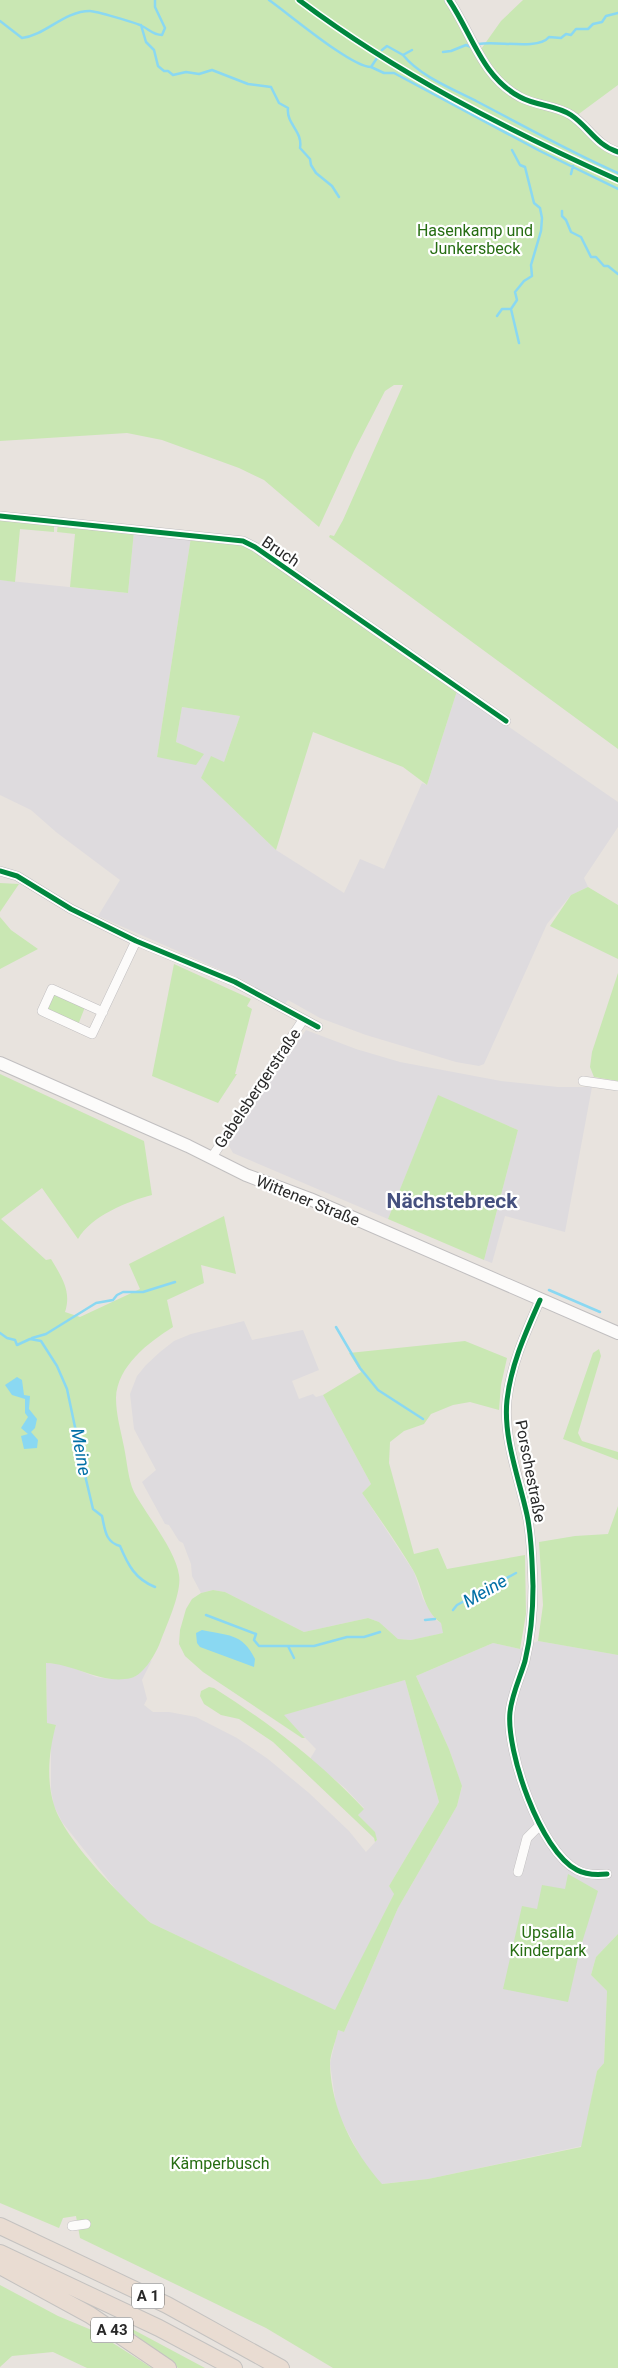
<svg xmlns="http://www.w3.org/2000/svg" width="618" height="2368" font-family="Roboto,sans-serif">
	<rect width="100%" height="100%" fill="#e8e3de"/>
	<!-- industrial -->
	<path fill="#dedbde" d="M134,531L191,537L157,757L204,755L176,742L182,707L240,716L224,762L201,778L276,850L344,893L360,859L384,869L422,783L427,785L457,691L618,802V827L584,878L588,887L571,895L547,924L484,1064L479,1066L456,1062L366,1035L320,1018L288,1000L285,1004L241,979L98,916L120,880L56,832L31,810L0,795V580L128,593Z
		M306,1030L356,1049L400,1062L501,1081L558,1087H592L565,1232L505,1216L492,1263L484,1260L518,1130L438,1096L388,1219L233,1153L229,1146L231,1136Z
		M244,1321L252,1340L303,1330L319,1370L292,1381L299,1399L313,1394L316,1397L323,1395L371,1484L362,1493L414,1572L423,1599L436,1620L441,1623L444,1633L411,1640L398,1639L379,1622L368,1618L304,1632L225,1592L213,1590L201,1593L192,1576L191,1564L183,1543L179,1541L169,1525L165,1524L142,1482L156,1470L134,1429L130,1394L137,1376L146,1365L160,1352L174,1341L191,1334Z
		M538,1641L618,1655V1934L596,1957L591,1975L607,1991L604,2063L597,2071L582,2146L428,2179L381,2184L364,2163L337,2112L330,2063L338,2030L344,2032L398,1908L457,1806L462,1787L449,1749L416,1676L493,1643L520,1649Z
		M152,1660L142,1680L147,1699L144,1705L153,1712H169L196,1717L237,1738L268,1759L309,1793L349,1831L366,1852L377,1840L374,1832L358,1815L364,1808L345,1788L310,1759L316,1749L283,1715L405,1680L439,1802L389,1886L394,1894L336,2011L151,1923L125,1901L62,1822L54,1806L51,1790V1740L56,1726L47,1724L46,1663L63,1664L96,1677L111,1679L134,1677Z"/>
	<!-- green -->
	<path fill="#c9e7b3" d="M0,0H449L479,52L501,21L523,0H618V85L576,116L603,141L618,147V749L329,537L330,535L334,536L343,520L403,385H394L385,391L354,451L319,527L264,480L239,468L162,440L127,433L0,441Z
		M0,516L54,526V532L20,529L15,582L0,580Z
		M58,523L134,531L128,593L70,587L75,534L57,532Z
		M191,537L233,543L253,550L457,691L427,785L403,767L313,732L276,850L201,778L211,756L224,762L240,716L182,707L176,742L204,754L196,765L157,757Z
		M0,883L19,884L0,912Z
		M588,887L618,905V959L550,926L571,895Z
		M0,917L11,930L38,949L0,969Z
		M174,964L251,999L247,1006L252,1009L235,1074H237L218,1103L152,1076Z
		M618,973V1081L594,1077L590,1067L592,1052Z
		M57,994L85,1007L78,1025L49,1011L48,1008L52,996Z
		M0,1074L144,1141L152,1195C128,1201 91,1216 78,1239L42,1188L1,1219L46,1260L51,1259C61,1276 72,1291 65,1312L80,1317L140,1289L129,1264L224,1216L236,1274L201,1265L204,1283L167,1300L173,1327C149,1342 117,1366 116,1398C116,1415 121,1431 124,1447C127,1461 128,1479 134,1492C146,1514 176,1551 179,1575C182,1592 167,1624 161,1640C157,1652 144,1675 131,1678C102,1685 75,1664 46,1663L47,1723L56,1725C49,1750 46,1780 54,1805C64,1839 123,1899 151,1923L335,2010L394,1894L389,1886L439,1802L405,1680L284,1715L305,1738H302L203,1672L185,1656L179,1644L180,1630L186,1609L192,1599L201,1593L213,1590L225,1592L304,1632L368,1618L379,1622L398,1639L411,1640L443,1633L441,1623C423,1611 423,1587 413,1570C397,1543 379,1518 362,1493L371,1484L323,1395L361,1372L349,1353L465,1341L507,1358L501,1385L499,1410L470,1402L453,1405L431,1414L424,1424L404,1431L390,1442L389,1463L414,1554L438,1548L447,1569L525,1555L526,1614L520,1649L493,1643L416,1676L449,1749L462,1786L457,1806L398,1908L344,2032L338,2030C336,2041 330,2054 330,2064C331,2109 353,2151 382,2184L428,2179L581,2147L597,2071L604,2063L607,1991L591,1975L596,1957L618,1934V2368H333L266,2328L80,2238L76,2216L63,2218L59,2228L0,2203Z
		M438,1095L518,1130L484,1260L388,1219Z
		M599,1349L601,1356L578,1433L582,1441L618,1452V1460L563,1439L593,1353Z
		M618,1506V1655L538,1641L543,1605L539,1542L575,1536L608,1534Z
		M209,1687L214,1688C268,1722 320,1762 364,1809L358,1815L375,1832L377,1840L375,1842L374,1838L273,1742L239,1719L221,1715L204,1704L200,1696L201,1691Z
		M568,1874L598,1891L580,1949L568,2002L503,1989L522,1906L537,1909L542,1885L565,1889Z
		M0,2285L58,2316L94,2331L152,2368H87L53,2352L12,2356L0,2367Z
		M119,2322L205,2368H178Z"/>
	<!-- water -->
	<path fill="#8ad8f2" d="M17,1377L22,1380L24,1395L30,1396L29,1409L37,1419L35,1428L31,1432L38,1440L37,1448L24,1449L21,1436L28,1434L21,1428L28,1417L25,1413V1399L12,1395L5,1385Z
		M202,1630C227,1636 242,1632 255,1659L254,1667L200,1647L197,1643L196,1633Z"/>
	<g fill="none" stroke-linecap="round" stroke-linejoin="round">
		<!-- stream -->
		<path stroke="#8ad8f2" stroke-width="2.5" d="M269,0C289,14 351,67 371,67L377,58
			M0,21L22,38C46,35 64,11 90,11C95,11 137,23 142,26C150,30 153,35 162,35L165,28L155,7V0
			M141,25L146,42L154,50L158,66L164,71H168L173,75L186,72L199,74L212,70L248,84L271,87L279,103L288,108C286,124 303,131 300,148L310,159L311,165L316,173L332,186L339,197
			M479,44C495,40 538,51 549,37L561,38L566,34L571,35L576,29H588L593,24L602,22L606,16L618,13
			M382,50L387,46L403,55L412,50
			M443,52L451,51L466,45L471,47
			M403,55C421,77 453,89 478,102C524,126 570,152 618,173
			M371,67L384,73H394L540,151L618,189
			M512,150L520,165L525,167L534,203L540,208L542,218L541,231L531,265L532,276L524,281L515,292L517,300L511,309L519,343
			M571,174L573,166
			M562,211V216L566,220L571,232L581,237L591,257H596L604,266H608L618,274
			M497,316L502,309H511
			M549,1290L600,1312
			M336,1327L360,1368L378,1390L423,1419
			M0,1333L7,1338L15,1340L17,1345L30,1339L41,1341L57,1366L67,1389L75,1427L82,1443L80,1454L93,1509L102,1516C105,1529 105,1542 120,1546C128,1565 135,1579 155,1587
			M32,1338L46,1334L96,1303L113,1300L117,1295L123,1292H143L175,1282
			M453,1610L457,1605L516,1573
			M206,1615L256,1634L254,1640L259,1646H314L347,1637H364L380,1632
			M425,1620L435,1619
			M288,1646L294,1658"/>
		<!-- street casing -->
		<g stroke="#c1bfc0" stroke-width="10">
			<path id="street" d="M449,0C472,34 482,77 520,97C536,106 556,105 571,115C589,127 596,145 618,152
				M0,516L243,541L255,547L506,721
				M0,871L17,876L71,909L136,941L235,982L318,1027
				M103,1012L52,989L42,1011L92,1034L136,941
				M583,1081L618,1086
				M212,1157L303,1020
				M540,1300C526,1332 511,1364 507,1400C503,1438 519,1478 527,1515C532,1538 532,1562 533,1586C533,1611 531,1636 525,1661C520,1678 512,1694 510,1712C506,1751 540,1851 577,1870C586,1875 597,1875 607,1874
				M518,1872L527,1838L539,1826
				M72,2226L86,2224"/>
		</g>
		<!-- secondary casing -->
		<g stroke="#c1bfc0" stroke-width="14">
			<path id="secondary" d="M0,1063L188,1146L246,1175L310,1199L618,1333"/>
		</g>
		<!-- highway casing -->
		<g stroke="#c4c2c0" stroke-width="18">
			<path id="highway" d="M0,2226L167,2305L281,2368
				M0,2253L159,2328L234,2368
				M0,2266L90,2315L168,2368"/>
		</g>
		<!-- street -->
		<use href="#street" stroke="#fcfbfa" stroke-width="9"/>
		<!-- secondary -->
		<use href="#secondary" stroke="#fcfbfa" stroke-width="12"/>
		<!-- highway -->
		<use href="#highway" stroke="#e9dcd2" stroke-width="16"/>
		<!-- cycleway casing -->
		<g stroke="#fff" stroke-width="8">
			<path id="cycleway" d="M299,0C396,73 507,130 618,180
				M449,0C472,34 482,77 520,97C536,106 556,105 571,115C589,127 596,145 618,152
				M0,516L243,541L255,547L506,721
				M0,871L17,876L71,909L136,941L235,982L318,1027
				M540,1300C526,1332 511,1364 507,1400C503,1438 519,1478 527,1515C532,1538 532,1562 533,1586C533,1611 531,1636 525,1661C520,1678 512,1694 510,1712C506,1751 540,1851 577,1870C586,1875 597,1875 607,1874"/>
		</g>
		<!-- cycleway -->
		<use href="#cycleway" stroke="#00873e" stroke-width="5"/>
	</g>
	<g text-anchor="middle" stroke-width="4.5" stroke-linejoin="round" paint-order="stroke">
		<!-- shield labels -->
		<g fill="#fff" stroke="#696969" stroke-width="1">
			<rect x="132" y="2283.5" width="32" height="25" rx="4"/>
			<rect x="91" y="2317.5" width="42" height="25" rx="4"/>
		</g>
		<g font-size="15" font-weight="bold" fill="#292929">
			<text x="148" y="2301">A 1</text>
			<text x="112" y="2335">A 43</text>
		</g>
		<!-- park labels -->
		<g font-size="16" fill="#266d12" stroke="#fff">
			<text x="475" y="236">Hasenkamp und<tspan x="475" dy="18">Junkersbeck</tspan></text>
			<text x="548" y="1938">Upsalla<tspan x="548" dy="18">Kinderpark</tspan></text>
			<text x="220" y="2169">Kämperbusch</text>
		</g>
		<!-- street labels -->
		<g font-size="16" fill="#292929" stroke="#fff">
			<text transform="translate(281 551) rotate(34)" y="6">Bruch</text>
			<text transform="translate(257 1088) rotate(-56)" y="6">Gabelsbergerstraße</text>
			<text transform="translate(308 1200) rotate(22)" y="6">Wittener Straße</text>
			<text transform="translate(531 1471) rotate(79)" y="6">Porschestraße</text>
		</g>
		<!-- water labels -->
		<g font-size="18" font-style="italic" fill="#006fa6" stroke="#fff">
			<text transform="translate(81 1452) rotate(80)" y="6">Meine</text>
			<text transform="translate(485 1591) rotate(-30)" y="6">Meine</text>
		</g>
		<!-- district labels -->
		<g font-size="21" font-weight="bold" fill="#45507e" stroke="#fff">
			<text x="452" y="1208">Nächstebreck</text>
		</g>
	</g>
</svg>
